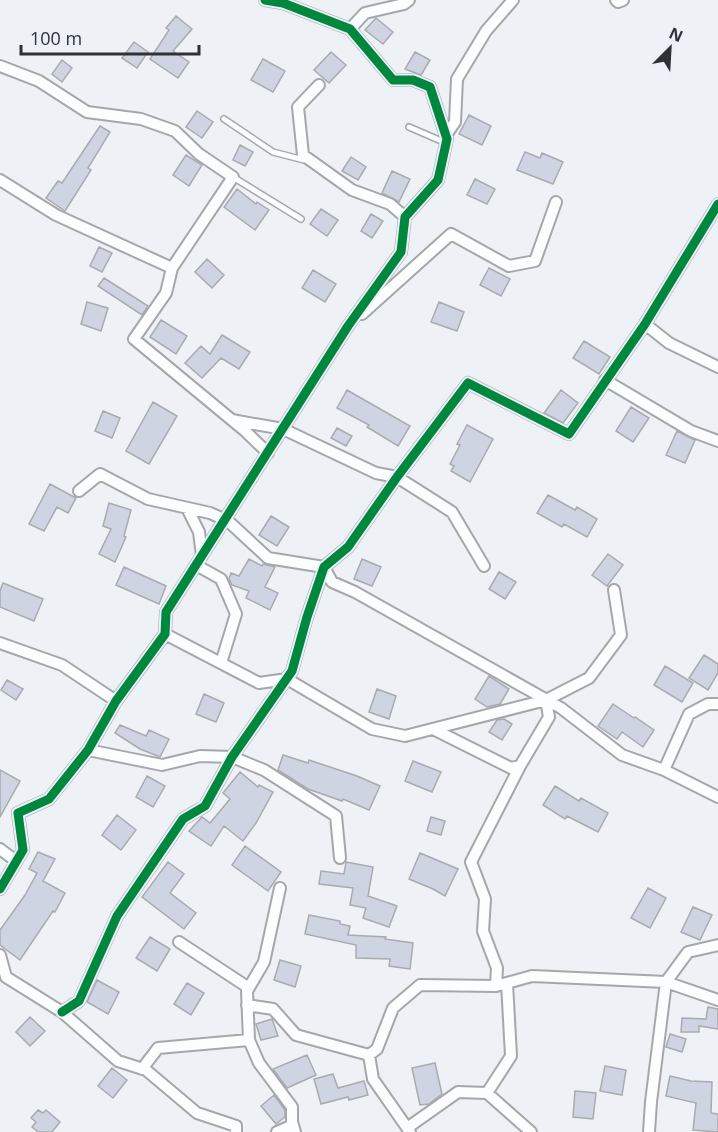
<svg xmlns="http://www.w3.org/2000/svg" width="718" height="1132" font-family="'Open Sans',sans-serif">
	<rect width="100%" height="100%" fill="#eef1f6"/>
	<!-- building -->
	<path fill="#ced4e1" stroke="#a9abaf" stroke-width="1.5" d="M176,16L192,29L173,51L189,62L178,78L150,59L169,30L166,28Z
		M376,18L393,32L383,44L365,30Z
		M134,42L148,52L137,68L122,58Z
		M331,52L346,65L329,83L314,70Z
		M415,52L430,60L421,75L405,69Z
		M263,59L285,71L273,92L251,80Z
		M62,60L72,68L62,82L52,74Z
		M197,111L213,122L202,138L186,127Z
		M469,115L491,126L482,145L459,134Z
		M100,126L110,132L88,168L91,170L65,211L46,198L58,181L62,183Z
		M240,145L253,152L245,166L233,160Z
		M525,152L540,158L542,153L563,162L553,184L517,170Z
		M186,155L202,165L189,186L173,175Z
		M351,157L366,167L358,180L342,171Z
		M392,171L410,179L399,202L382,193Z
		M475,179L495,189L487,204L467,195Z
		M237,189L256,204L257,202L269,210L255,230L224,207Z
		M321,209L338,220L327,236L310,224Z
		M371,214L383,221L372,238L361,231Z
		M99,247L112,253L102,272L90,266Z
		M207,259L224,275L212,288L195,272Z
		M489,268L510,279L501,296L480,285Z
		M313,270L336,284L325,302L302,288Z
		M104,278L148,306L142,315L98,286Z
		M87,302L108,308L101,331L81,324Z
		M439,302L464,312L457,331L431,322Z
		M161,320L187,336L176,354L150,337Z
		M222,335L250,352L239,369L221,358L202,378L185,363L201,346L210,354Z
		M584,341L610,357L599,374L573,358Z
		M347,390L410,426L398,446L367,427L369,425L337,408Z
		M561,390L578,403L563,423L544,413Z
		M153,402L177,416L149,464L126,451Z
		M631,407L649,418L633,442L616,431Z
		M103,411L120,418L112,438L95,431Z
		M467,425L493,439L470,482L451,471L454,466L450,464L460,445L457,444Z
		M337,428L352,436L346,446L331,438Z
		M677,431L695,440L685,463L666,455Z
		M50,484L76,498L68,513L57,507L44,531L29,524Z
		M548,495L575,510L577,507L597,519L587,537L564,524L562,527L537,513Z
		M109,503L131,510L124,536L126,537L115,562L99,554L111,529L103,526Z
		M271,516L289,527L277,546L259,535Z
		M608,554L623,565L607,586L592,575Z
		M249,559L262,566L263,564L275,567L265,587L278,593L270,610L246,598L249,591L232,585L229,579L231,573L239,576Z
		M362,559L381,567L372,586L354,579Z
		M124,567L166,586L159,604L116,585Z
		M499,572L516,582L505,599L489,589Z
		M3,583L43,599L34,621L0,607V591Z
		M704,655L718,664V673L708,690L689,678Z
		M665,666L693,683L682,702L654,685Z
		M489,676L509,689L500,704L487,707L475,699Z
		M7,680L23,689L16,700L1,690Z
		M377,689L396,696L389,719L369,712Z
		M204,694L224,703L216,722L196,714Z
		M613,704L634,718L635,717L654,730L643,747L622,732L617,739L598,726Z
		M504,719L512,724L502,740L489,732L497,720Z
		M120,725L146,736L149,730L169,739L160,757L140,749L115,733Z
		M283,755L308,763L309,760L357,776L380,786L369,810L343,799L342,801L308,789L278,770Z
		M413,761L441,772L432,792L405,781Z
		M0,770L20,781L0,817Z
		M240,772L258,787L259,785L273,792L256,823L243,841L224,826L211,846L189,831L202,817L210,823L230,799L223,793Z
		M147,776L165,786L153,807L136,797Z
		M555,786L579,801L581,798L608,813L598,832L567,816L565,819L543,805Z
		M117,815L136,830L121,850L102,835Z
		M431,817L445,821L441,835L427,831Z
		M245,846L281,872L268,891L232,865Z
		M38,852L55,859L43,881L65,893L55,912L53,911L20,960L0,945V930L25,895L37,873L29,869Z
		M420,853L458,869L445,896L433,889L409,879Z
		M168,862L184,874L170,893L196,913L184,929L142,897Z
		M346,862L373,867L368,896L397,906L389,927L363,918L366,908L350,905L353,888L319,884L321,871L344,874Z
		M648,888L666,898L650,928L631,918Z
		M693,907L712,915L700,940L681,932Z
		M309,915L340,921V924L350,926L348,935L386,937L385,939L413,943L410,969L389,966L390,959L356,958V945L305,934Z
		M150,937L170,949L157,971L136,958Z
		M280,960L301,966L295,987L274,980Z
		M97,980L119,992L108,1014L87,1002Z
		M187,983L204,993L191,1015L174,1004Z
		M708,1007L718,1009V1029L699,1026V1032H681L682,1018L706,1019Z
		M30,1017L45,1031L30,1046L16,1032Z
		M272,1019L278,1036L261,1040L256,1024Z
		M670,1034L686,1039L682,1052L666,1047Z
		M307,1055L316,1075L287,1088L273,1069Z
		M435,1063L442,1094L429,1104L420,1105L412,1068Z
		M605,1066L626,1070L622,1095L600,1091Z
		M112,1068L127,1080L113,1098L98,1086Z
		M333,1074L338,1088L364,1081L368,1095L349,1100L348,1097L321,1104L314,1079Z
		M670,1076L691,1081L712,1082L711,1113L718,1114V1132L693,1130L696,1103L666,1096Z
		M575,1091L596,1093L593,1119L573,1117Z
		M274,1095L285,1110V1117L276,1124L261,1106Z
		M38,1110L43,1113L46,1110L60,1122L52,1132H38L32,1127L36,1122L31,1118Z"/>
	<g fill="none" stroke-linecap="round" stroke-linejoin="round">
		<!-- lane casing -->
		<g stroke="#a5a7ab" stroke-width="8">
			<path id="lane" d="M224,119L273,152L304,160
				M409,127L446,143
				M233,177L301,219"/>
		</g>
		<!-- street casing -->
		<g stroke="#a5a7ab" stroke-width="14">
			<path id="street" d="M616,0L618,2L623,0
				M350,29L365,13L404,4L409,0
				M0,66L39,81L87,112L141,119L175,131L199,154L233,177L172,268L166,293L134,339L244,430L268,453
				M319,85L298,107L303,155L352,190L390,204L405,217
				M446,135L455,122L457,79L486,31L513,0
				M0,180L56,215L172,268
				M362,314L451,234L509,266L535,261L556,202
				M645,324L669,343L718,367
				M605,380L691,431L718,441
				M232,420L283,429L376,473L397,477L452,512L484,566
				M79,491L100,474L148,499L210,513L228,521L268,558L324,567L332,582L355,592L561,708L622,755L664,770L718,797
				M187,508L199,532L202,556
				M196,565L221,579L236,614L221,663
				M165,634L259,683L287,679L372,729L405,736L546,700L589,678L621,635L614,590
				M0,643L62,665L116,701
				M433,729L511,768L520,766
				M88,750L162,765L200,756L232,757L264,770L336,816L340,858
				M664,770L689,714L708,704H718
				M0,849L16,861
				M280,888L264,962L247,991L249,1040L259,1063L292,1107V1122L295,1132
				M0,889L23,850L18,813L49,799L88,750L116,701L165,634L166,612L348,326L401,252L405,217L438,180L447,139L430,87L413,80H393L350,29L283,3L265,0
				M179,942L249,988
				M0,955L6,977L62,1012L118,1061L146,1070L197,1113L236,1126V1132
				M496,986L497,968L483,931L485,899L471,862L520,766L549,717L546,700
				M247,1005L273,1009L296,1035L369,1055L373,1079L410,1132
				M62,1012L79,1001L117,916L183,819L205,806L232,757L292,671L307,617L324,567L348,547L397,477L468,383L569,434L645,324L718,204
				M369,1055L377,1049L393,1008L420,985L496,986L532,976L666,982L718,1000
				M142,1069L158,1048L249,1040
				M487,1093L531,1132
				M407,1128L458,1092L487,1093L511,1056L507,983
				M277,1132L293,1125
				M649,1132L651,1102L666,982L688,952L718,945"/>
		</g>
		<!-- lane -->
		<use href="#lane" stroke="#fcfdfe" stroke-width="5"/>
		<!-- street -->
		<use href="#street" stroke="#fcfdfe" stroke-width="10"/>
		<!-- cycleway casing -->
		<g stroke="#ebf0fa" stroke-width="13">
			<path id="cycleway" d="M0,889L23,850L18,813L49,799L88,750L116,701L165,634L166,612L348,326L401,252L405,217L438,180L447,139L430,87L413,80H393L350,29L283,3L265,0
				M62,1012L79,1001L117,916L183,819L205,806L232,757L292,671L307,617L324,567L348,547L397,477L468,383L569,434L645,324L718,204"/>
		</g>
		<!-- cycleway -->
		<use href="#cycleway" stroke="#00873e" stroke-width="9"/>
	</g>
	<!-- north arrow -->
	<g transform="translate(670 48) rotate(24)" stroke="#ebf0fa" stroke-width="4.5" paint-order="stroke">
	<path d="M0-4.5L10 22L0 15L-10 22Z" fill="#2f3134"/>
	<text y="-9" font-size="16" font-weight="bold" text-anchor="middle" fill="#2f3134">N</text>
	</g>
	<!-- scale -->
	<path d="M21 45v9h178v-9" fill="none" stroke="#2f3134" stroke-width="3"/>
	<text x="30" y="45" font-size="18" fill="#2f3134" stroke="#ebf0fa" stroke-width="4.5" paint-order="stroke">100 m</text>
</svg>
